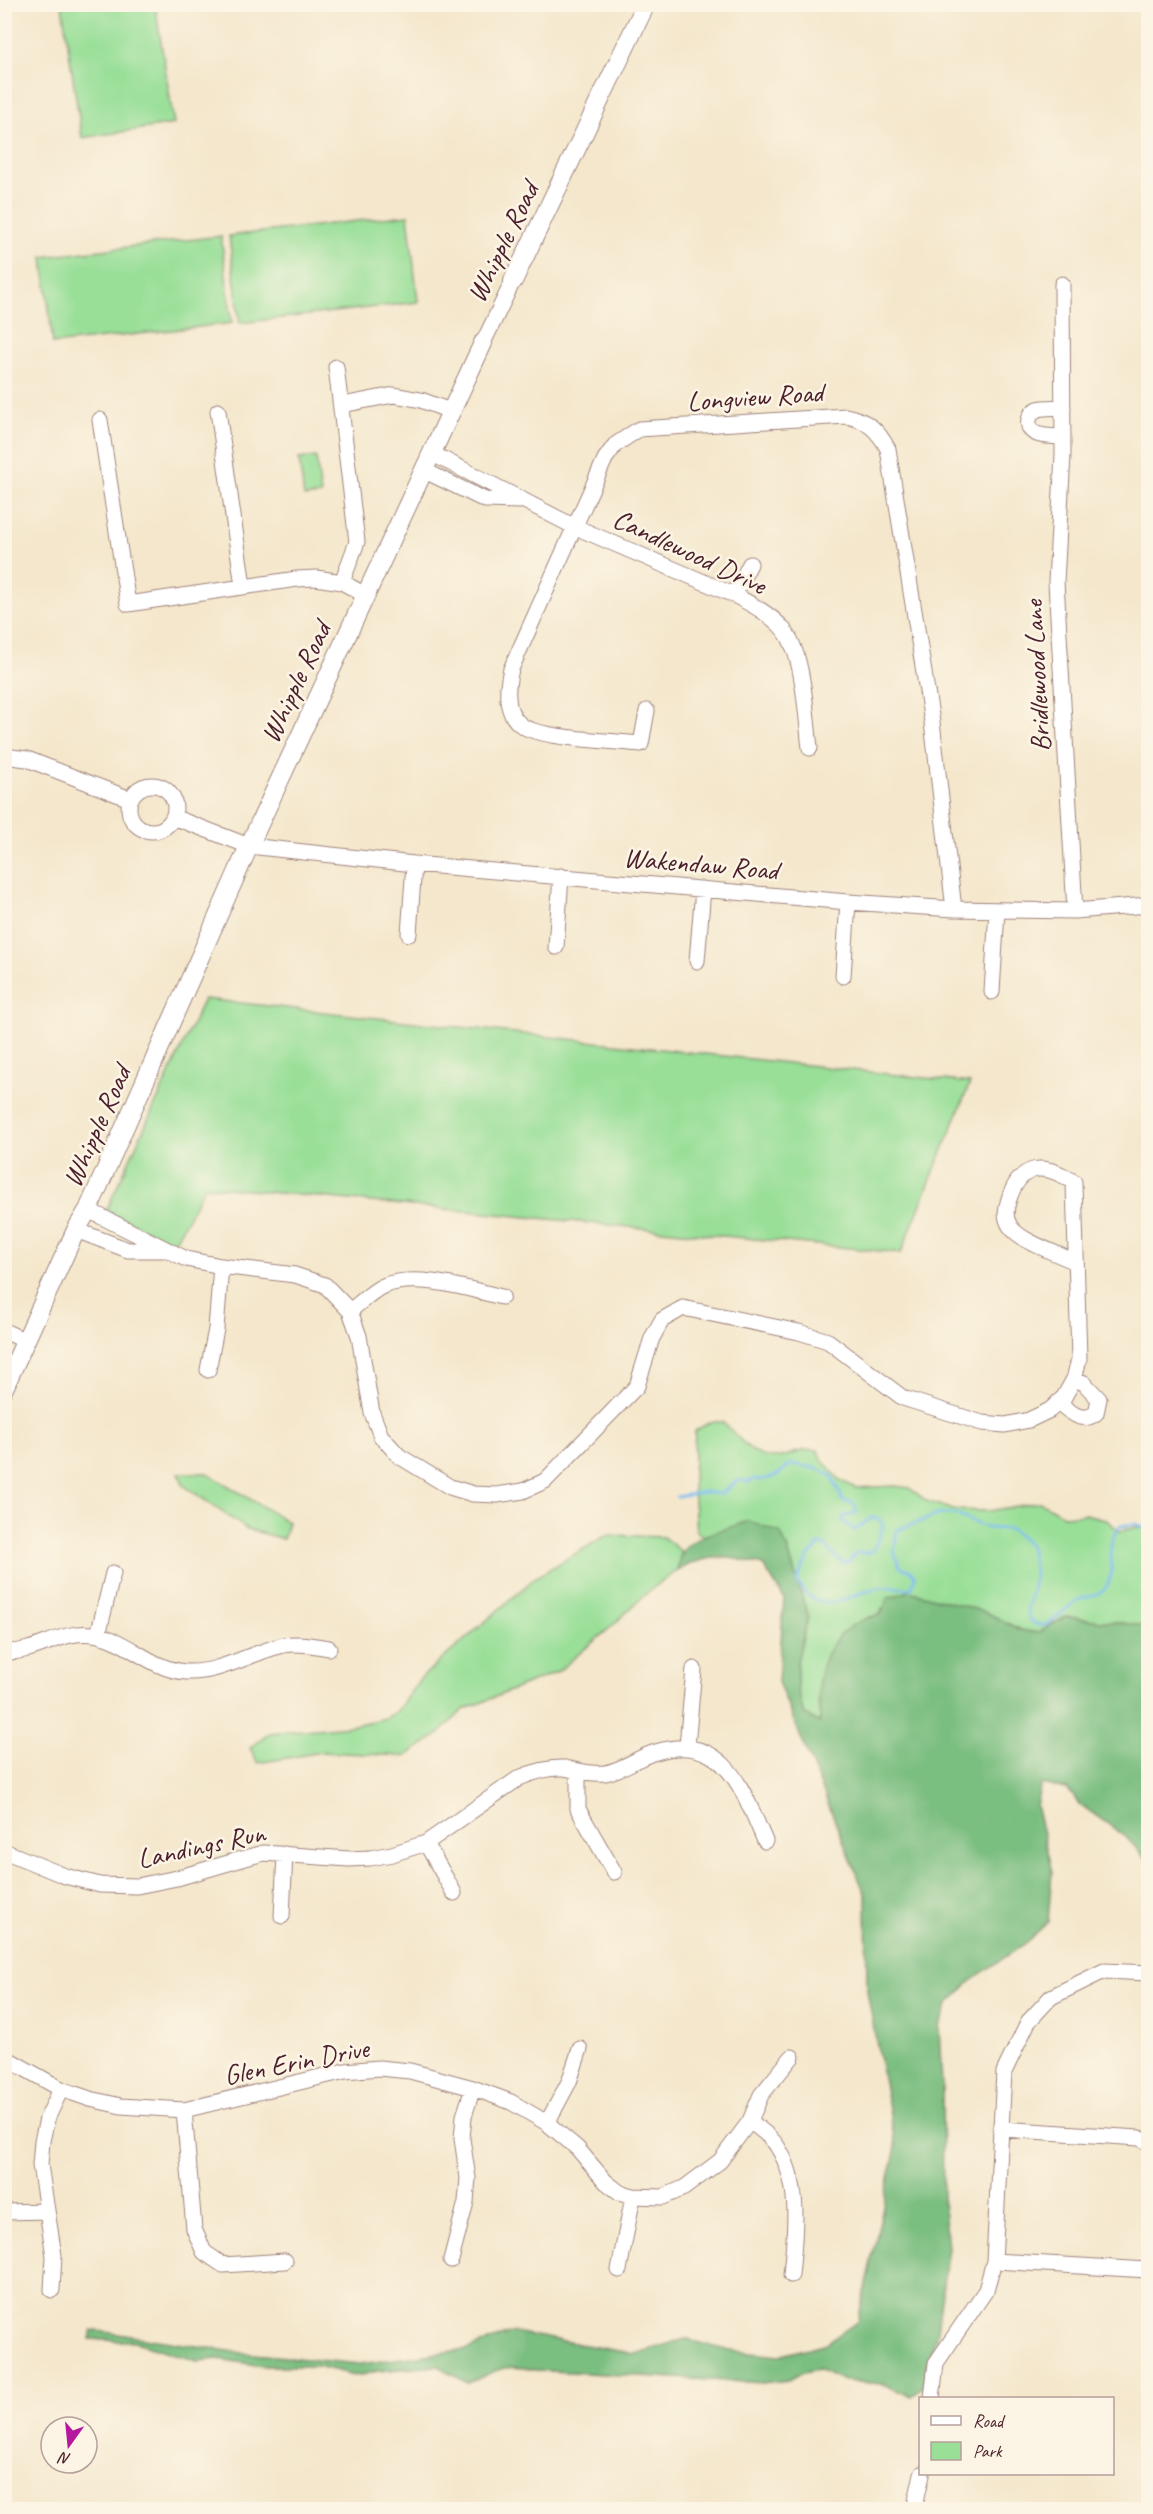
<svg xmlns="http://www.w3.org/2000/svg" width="1153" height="2514" font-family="Caveat,sans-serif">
	<rect width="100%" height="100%" fill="#fcf5e5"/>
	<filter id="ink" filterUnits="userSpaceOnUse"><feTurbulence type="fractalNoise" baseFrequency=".0167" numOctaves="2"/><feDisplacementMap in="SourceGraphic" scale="12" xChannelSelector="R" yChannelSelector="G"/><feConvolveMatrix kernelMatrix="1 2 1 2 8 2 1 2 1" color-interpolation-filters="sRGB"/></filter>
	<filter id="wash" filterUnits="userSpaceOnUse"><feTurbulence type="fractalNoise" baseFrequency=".008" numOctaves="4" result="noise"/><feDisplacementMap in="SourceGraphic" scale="24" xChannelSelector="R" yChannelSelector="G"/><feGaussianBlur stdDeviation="1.35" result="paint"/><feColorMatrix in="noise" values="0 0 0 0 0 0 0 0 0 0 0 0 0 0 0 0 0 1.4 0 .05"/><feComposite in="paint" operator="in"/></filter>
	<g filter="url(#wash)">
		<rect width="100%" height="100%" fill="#f4e7cc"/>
		<!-- green -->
		<path fill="#99df98" stroke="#727f62" stroke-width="1.5" d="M62,5H155L174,124L82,138Z
			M408,215L418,302L240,323L229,236Z
			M221,236L232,323L53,344L43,257Z
			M316,457L321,495L304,497L299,459Z
			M204,999L970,1083L901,1253L205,1186L174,1243L106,1211Z
			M710,1422H722C743,1439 754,1465 785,1456C799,1452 802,1449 817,1450L823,1461L840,1480L855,1488L895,1486L909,1488L927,1501L954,1510L989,1511L1040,1502L1065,1516L1085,1514L1105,1519L1120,1531L1137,1527L1148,1529V1626L1065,1617L1039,1633L1020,1630L986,1612L882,1608L880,1615L869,1617L818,1703L821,1723L804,1714L797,1689V1661L808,1617L787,1547L749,1521L720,1532L702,1536L696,1531L693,1483L695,1431Z
			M179,1473H207L288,1522L283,1539L247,1529L183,1485Z
			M607,1535L663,1537L682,1552L677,1571L650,1590L611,1627L557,1672L463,1710L439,1734L406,1756L322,1752L258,1763L250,1748L270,1733L350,1726L385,1718L397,1711L420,1679L536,1577Z"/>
		<!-- forest -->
		<path fill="#7abe80" stroke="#626e56" stroke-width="1.5" d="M749,1521L780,1532L787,1547L808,1617L797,1661V1689L804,1714L820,1723C820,1709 817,1694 819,1680C824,1646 846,1621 880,1615L888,1598L909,1591L986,1612L1020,1630L1038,1633L1065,1617L1148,1626V1861L1126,1837L1081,1805L1067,1789L1041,1784L1036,1805L1052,1872L1048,1922L1026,1943L976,1977L949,2002L939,2027L942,2086L943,2199L948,2248L936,2338L928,2358L923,2386L912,2397L883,2384L844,2381L819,2369L803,2372L789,2380L763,2383L533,2370C504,2362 495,2372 468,2383L438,2366L377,2371L359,2376L317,2366H263L218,2359L197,2361L136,2342L90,2339L92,2330L242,2353L360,2364L468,2349L514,2332L635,2354L685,2339L730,2351L779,2356L827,2343L858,2321L896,2147L867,1991L866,1896L778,1682L784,1598L763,1565C729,1556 709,1552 677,1571C678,1566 679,1557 682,1553C692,1535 730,1528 749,1521Z"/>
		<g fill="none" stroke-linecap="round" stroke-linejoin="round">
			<!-- stream -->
			<path stroke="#77bcee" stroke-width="3" d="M677,1497L704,1492L721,1494L738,1480L749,1482L753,1479C770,1482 778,1475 791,1464L815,1468L831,1475L843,1501L853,1502L856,1509V1514L845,1516L842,1520L854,1530L872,1518L880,1520L883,1527L873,1551L866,1553L857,1552L848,1562L842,1563L824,1545L819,1544C816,1550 813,1551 809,1556C807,1559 797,1579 797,1582C821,1620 848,1594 878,1588C889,1586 901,1589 912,1588L915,1577L910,1570L900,1567L894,1552L897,1530L940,1514H955L987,1528L1011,1529L1030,1546C1032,1557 1035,1567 1034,1578C1034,1591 1023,1607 1030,1619C1033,1624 1040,1626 1046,1625C1054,1622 1068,1605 1079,1600C1088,1595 1100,1597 1107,1586C1118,1566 1102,1547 1120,1526L1136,1524L1148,1529"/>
		</g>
	</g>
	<g filter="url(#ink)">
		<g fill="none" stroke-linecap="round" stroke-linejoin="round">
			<!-- minor casing -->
			<g stroke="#9f837c" stroke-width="17">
				<path id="minor" d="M1062,284L1063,455L1056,582L1075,911
					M483,343L513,281
					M336,367L357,542L342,582L365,595
					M342,405L394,395L421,400L450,411
					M1063,407C1055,408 1045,407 1038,409C1033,411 1030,415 1029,420C1025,438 1051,436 1063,437
					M218,411L243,586
					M100,420L128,604L297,579L316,578L342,582
					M431,453L573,526L734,595C751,604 772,615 784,630C804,654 806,716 810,748
					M423,470L485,500L520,501
					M734,595L750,564
					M647,711L641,744C615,741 540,739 521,725C503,712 507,686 511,669L605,459L615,445L639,429L846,416C867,420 878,430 888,449L932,722L954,909
					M4,756L27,759L130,799
					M129 808a23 23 0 1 1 46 0a23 23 0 1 1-46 0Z
					M173,817L249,846L414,864L848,902L954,909L1075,911L1148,905
					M409,934L414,864
					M556,947L561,876
					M697,961L703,889
					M843,976L848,902
					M992,992L997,910
					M88,1210L186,1259L221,1266L295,1275L325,1285L350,1311L359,1336L372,1413L381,1436L399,1456L450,1487L473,1494L497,1495L523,1491L545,1481L637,1386L652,1338L662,1320L683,1308L799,1332L828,1341L903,1398L982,1423L1005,1425L1029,1420L1050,1410L1064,1397L1074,1379L1079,1359L1074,1182C1045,1163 1021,1162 1009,1199C1006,1209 1004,1217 1010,1226C1019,1241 1059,1254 1075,1262
					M76,1230L128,1250H163
					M350,1311C360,1303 372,1291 383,1286C415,1272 469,1289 502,1297
					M4,1331L26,1341
					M208,1370L216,1329L221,1266
					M1058,1402C1070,1412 1082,1424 1096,1413L1099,1399L1084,1383L1074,1379
					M98,1635L113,1573
					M4,1652C38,1654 63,1627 98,1635C130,1642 152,1670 186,1672C219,1674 252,1652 284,1645C299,1642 314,1646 329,1648
					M687,1746L694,1669
					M578,1772V1809L614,1872
					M426,1843L454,1893
					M4,1851L65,1876L100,1885L137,1886L177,1878L263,1853L349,1859L370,1858L392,1854L426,1843L519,1778C533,1772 548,1767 564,1768C577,1770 590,1775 605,1773C623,1770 638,1757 656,1752C725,1731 743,1791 765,1841
					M282,1916L285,1854
					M4,2057L61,2089L90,2099L121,2106L184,2110L345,2071L379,2068L410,2071L473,2088L511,2102L547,2123L577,2148L606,2182L619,2192L633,2196L663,2197L684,2188L720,2161L750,2121L761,2095L792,2057
					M184,2110L194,2229L204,2252L223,2265L285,2261
					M750,2121C758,2128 771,2136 777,2146C802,2185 795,2231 791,2275
					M547,2123L569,2082L580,2049
					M1001,2129L1139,2138L1148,2142
					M4,2212L47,2211
					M451,2260L466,2202L468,2178L462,2139L464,2116L473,2088
					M994,2261L1148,2270
					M619,2270L633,2196
					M52,2290L54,2256L40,2165L42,2141L47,2119L61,2089
					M932,2398L936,2363L986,2290L994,2261L1004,2072L1028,2022L1051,1997L1104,1971L1148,1973
					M914,2510L922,2474"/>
			</g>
			<!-- major casing -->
			<g stroke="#9f837c" stroke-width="20">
				<path id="major" d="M513,281L646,4
					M4,1388L76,1230L88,1210L249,846L483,343"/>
			</g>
			<!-- minor -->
			<use href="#minor" stroke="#fff" stroke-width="15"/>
			<!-- major -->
			<use href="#major" stroke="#fff" stroke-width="18"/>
		</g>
	</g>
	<g text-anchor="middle" stroke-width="5" stroke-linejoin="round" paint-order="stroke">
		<!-- street labels -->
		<g font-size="28" fill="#4a1f2b" stroke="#fcf5e5">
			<text transform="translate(502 242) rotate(-64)" y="10">Whipple Road</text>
			<text transform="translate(755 396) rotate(-4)" y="10">Longview Road</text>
			<text transform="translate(690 551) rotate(25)" y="10">Candlewood Drive</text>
			<text transform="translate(1036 676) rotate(-93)" y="10">Bridlewood Lane</text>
			<text transform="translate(295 682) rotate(-65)" y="10">Whipple Road</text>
			<text transform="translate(701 863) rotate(5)" y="10">Wakendaw Road</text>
			<text transform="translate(96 1126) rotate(-66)" y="10">Whipple Road</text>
			<text transform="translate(201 1845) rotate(-12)" y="10">Landings Run</text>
			<text transform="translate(296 2061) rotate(-11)" y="10">Glen Erin Drive</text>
		</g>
	</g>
	<!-- margin -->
	<rect width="1153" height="2514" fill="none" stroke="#fcf5e5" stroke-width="24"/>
	<!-- legend -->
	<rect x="919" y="2397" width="195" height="78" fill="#fcf5e5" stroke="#b59f9b" stroke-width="1.5"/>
	<rect x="931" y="2416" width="30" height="9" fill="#ffffff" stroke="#b59f9b" stroke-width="1.5"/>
	<text x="973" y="2427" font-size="18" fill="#4a1f2b">Road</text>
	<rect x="931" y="2442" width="30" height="18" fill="#99df98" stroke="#b59f9b" stroke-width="1.5"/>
	<text x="973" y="2457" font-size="18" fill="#4a1f2b">Park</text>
	<!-- north arrow -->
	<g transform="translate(69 2445) rotate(195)"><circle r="28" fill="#fcf5e5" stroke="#b59f9b" stroke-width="1.5"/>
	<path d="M0-4.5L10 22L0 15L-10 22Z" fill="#b5179e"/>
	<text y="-9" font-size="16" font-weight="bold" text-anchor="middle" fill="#4a1f2b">N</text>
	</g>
</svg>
